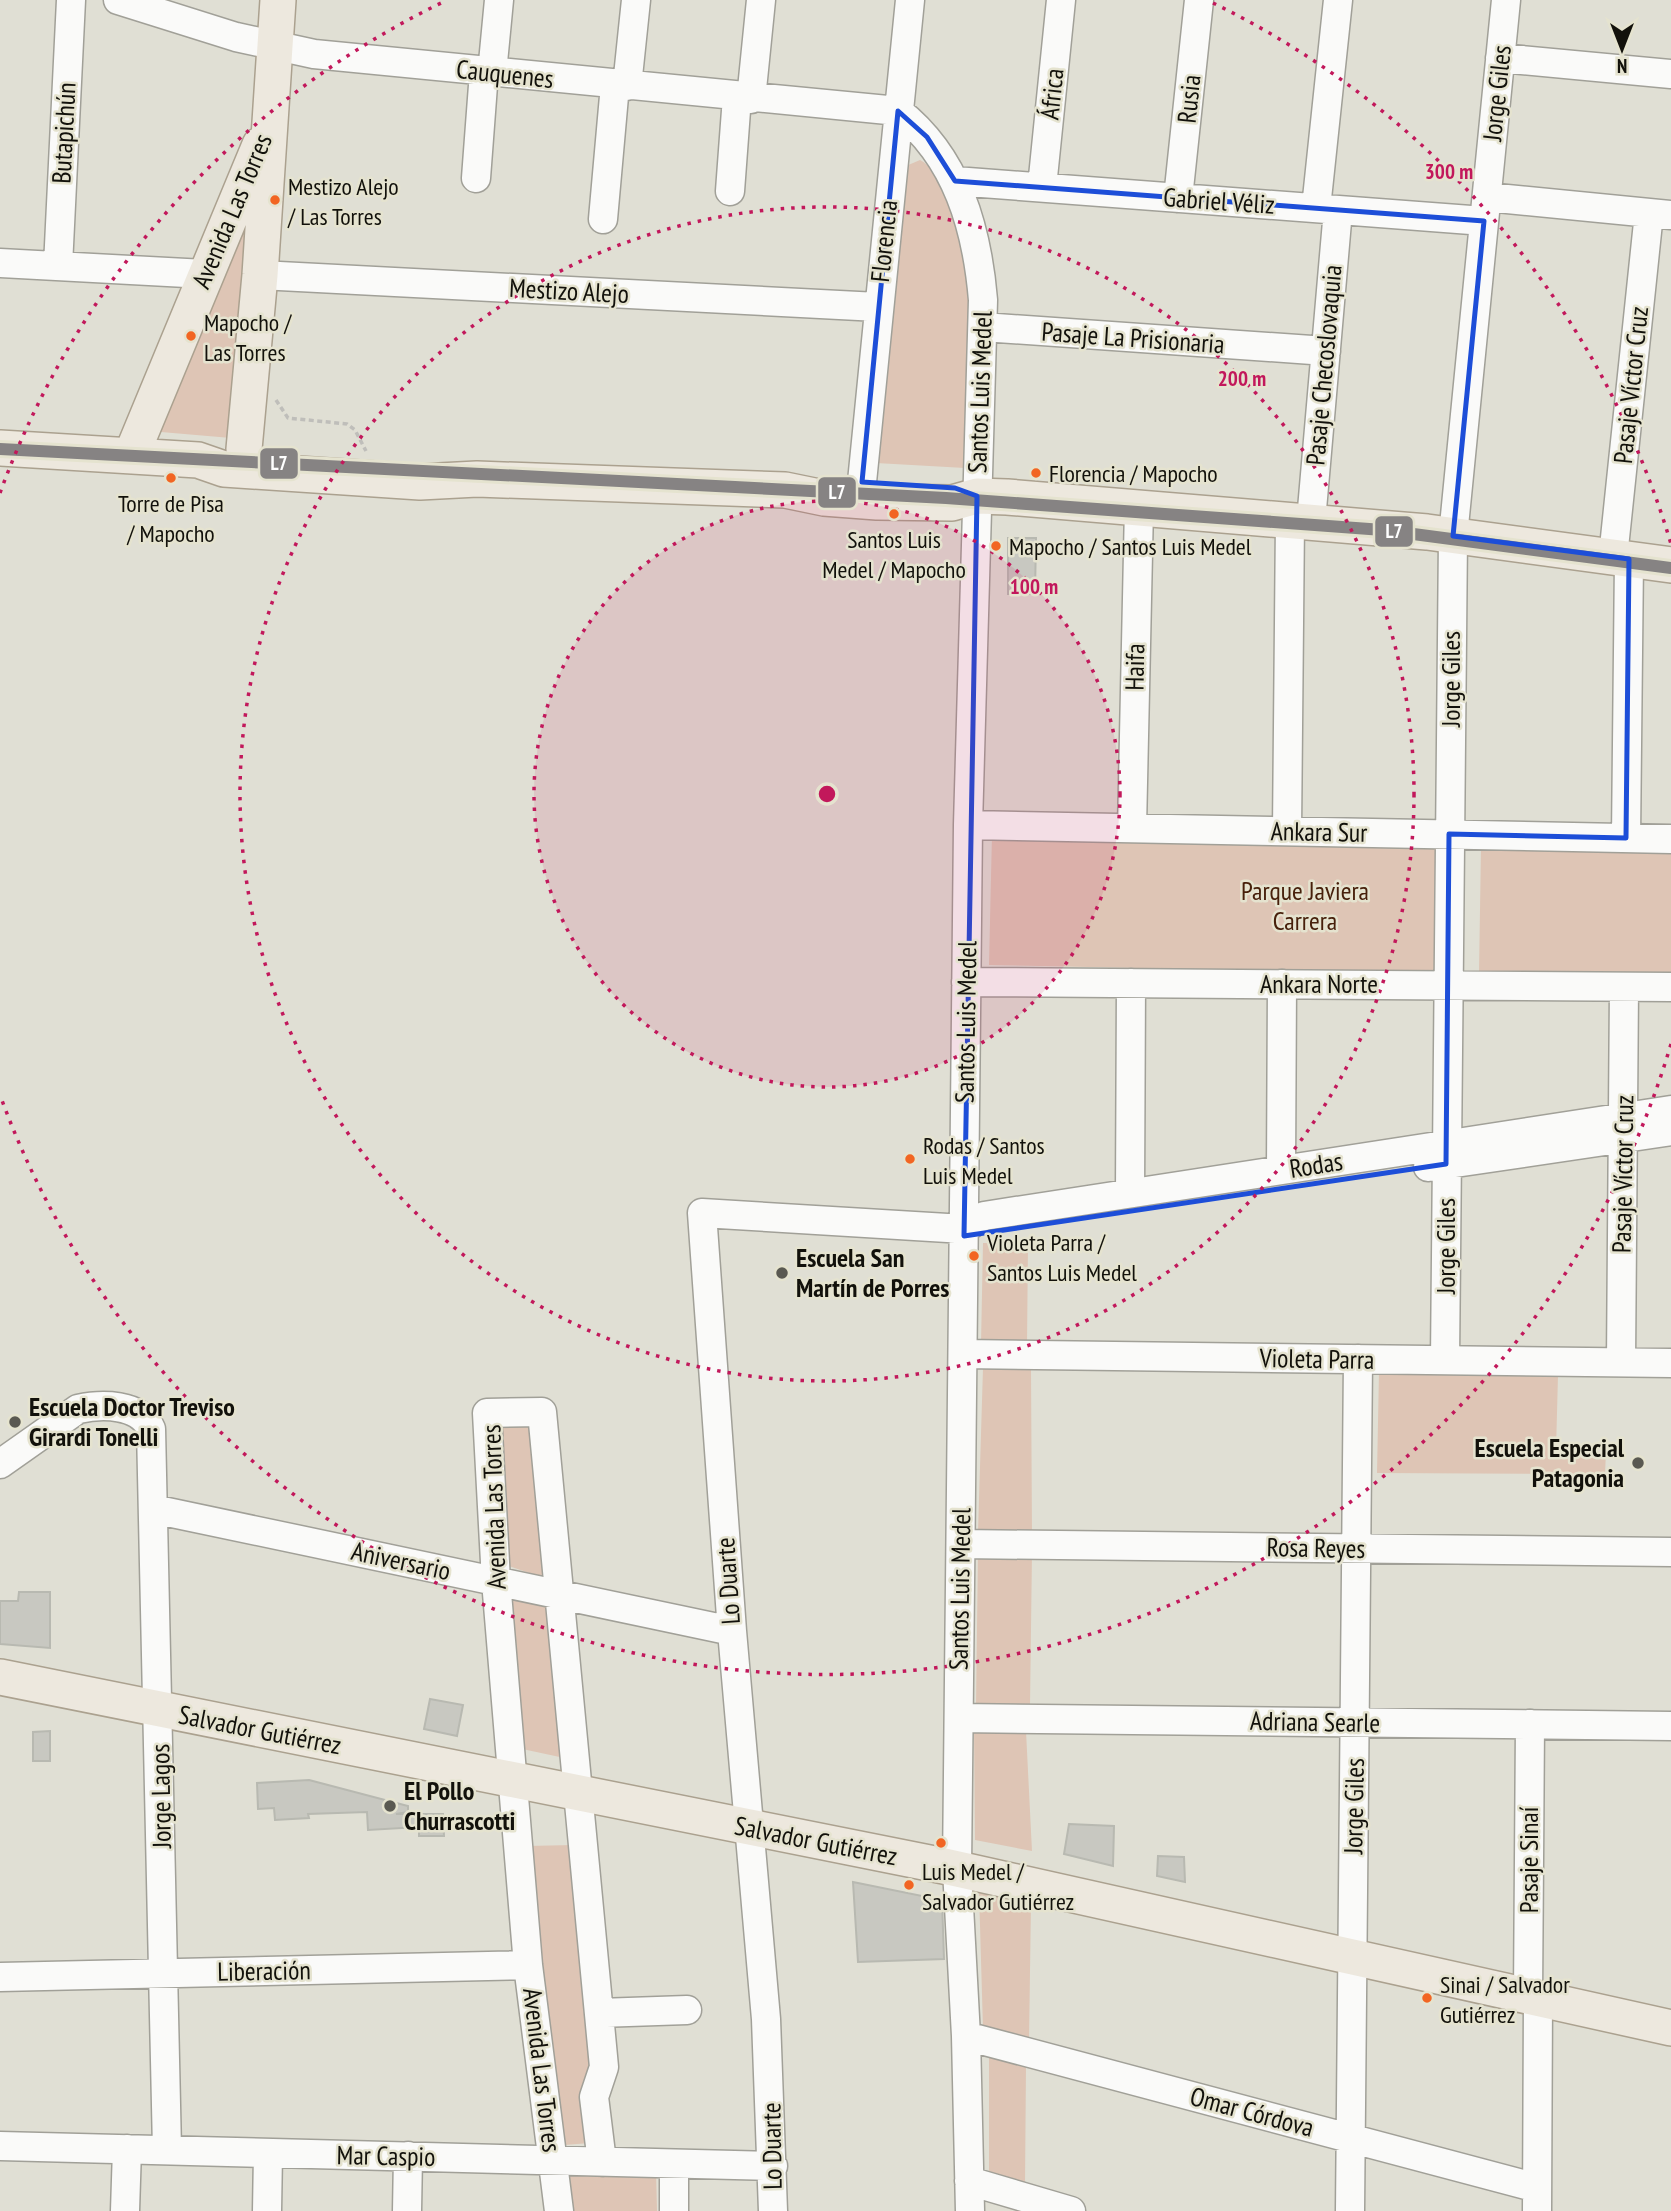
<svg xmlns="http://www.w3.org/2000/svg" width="1671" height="2211" font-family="'PT Sans Narrow',sans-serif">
	<rect width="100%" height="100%" fill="#e0dfd4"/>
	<!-- green -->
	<path fill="#dec5b5" d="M920,160C931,165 936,179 942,189C985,267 967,381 965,468L876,463L906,166Z
		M254,185L231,438L161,432Z
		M992,834L1441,843L1439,974L989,965Z
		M1481,847L1671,850V975L1479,973Z
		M983,1243L1028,1244L1027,1345L981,1344Z
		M983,1368L1031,1369L1032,1534L978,1533Z
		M1379,1372L1558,1375L1556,1450L1606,1452L1605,1474L1377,1473Z
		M536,1424L547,1579L503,1564L495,1425Z
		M978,1551L1032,1552L1030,1706H976Z
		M499,1590L554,1599L569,1759L513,1747Z
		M974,1725L1026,1731L1032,1851L975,1840Z
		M574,1845L597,2040L590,2143L564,2145L526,1846Z
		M979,1891L1031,1902L1029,2042L983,2029Z
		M989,2057L1026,2067L1025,2185L989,2177Z
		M565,2168L656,2170L657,2211H570Z"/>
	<!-- building -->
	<path fill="#c8c8c1" stroke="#b8b9b1" stroke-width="2" d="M1008,538H1036L1035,594H1008Z
		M19,1592H50V1648L0,1644V1601H18Z
		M430,1699L463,1705L457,1736L424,1729Z
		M50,1731V1761H33V1732Z
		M309,1780L408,1806V1812L396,1814H443L444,1836H419V1827L368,1830L367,1812L308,1814L309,1818L275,1820L274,1808L258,1809L257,1783Z
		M1069,1824L1114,1826L1113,1866L1064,1854Z
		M1158,1856L1184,1857L1185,1882L1157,1876Z
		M853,1882L942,1900L944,1959L858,1962Z"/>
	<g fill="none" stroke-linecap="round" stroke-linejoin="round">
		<!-- minor casing -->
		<g stroke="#a1a098" stroke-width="31">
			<path id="minor" d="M118,0L236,37L314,54L898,111
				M1500,58L1671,74
				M492,73L499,0
				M627,86L636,0
				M751,99L761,0
				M898,111C957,157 977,228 983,300L968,825L957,1869L966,2036L970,2211
				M476,178L484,72
				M955,181L1484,221
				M1042,187L1061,0
				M730,191L737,97
				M1487,197L1671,215
				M1178,198L1199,0
				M1316,208L1338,0
				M603,219L615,85
				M0,263L205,274
				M58,266L71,0
				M260,275L878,307
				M983,327L1326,351
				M862,482L910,0
				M1311,521L1338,210
				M1613,557L1649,213
				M968,825L1671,839
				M1132,828L1139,507
				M1287,831L1290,519
				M1626,838L1629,559
				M966,982L1671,987
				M1428,1167L1671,1131
				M1281,1170L1282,984
				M1130,1193L1131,983
				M963,1354L1671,1363
				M1445,1360L1453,536L1506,0
				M1621,1362L1624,987
				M0,1464L78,1409C101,1404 140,1403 151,1429L167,2150
				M153,1509L732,1631
				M961,1544L1671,1552
				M959,1718L1671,1726
				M0,1977L528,1965
				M1528,1996L1530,1724
				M599,2013L687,2010
				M966,2036L1537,2188
				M0,2146L773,2166
				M969,2181L1071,2211
				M125,2211L127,2149
				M267,2211L268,2153
				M407,2211L408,2156
				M559,2211L528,1965L496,1581L487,1413L542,1412L604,2067L594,2097L602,2162
				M674,2211V2164
				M773,2211L766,2019L732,1631L702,1213L964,1229L984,1216L1671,1110
				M1350,2211L1358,1359
				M1537,2211L1538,1999"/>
		</g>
		<!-- major casing -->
		<g stroke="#aba18f" stroke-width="38">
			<path id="major" d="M0,448L198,460L224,469L420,482L477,479L785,490L824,498L877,502L952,503L977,496L1007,497L1427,532L1671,565
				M244,449L260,275L278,0
				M131,456L260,145
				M0,1677L944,1866L1671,2028"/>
		</g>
		<!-- path -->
		<path stroke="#bfbeba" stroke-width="3.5" stroke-dasharray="5 3.5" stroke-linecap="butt" d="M276,400L288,418L347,424L355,430L366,451"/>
		<!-- minor -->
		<use href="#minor" stroke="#fafaf9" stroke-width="28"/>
		<!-- major -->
		<use href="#major" stroke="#ede8de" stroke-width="35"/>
		<!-- metro-1 casing -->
		<g stroke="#e5e3cf" stroke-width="18">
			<path id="metro-1" d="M0,449L946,498L1383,530L1671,568"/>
		</g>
		<!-- metro-1 -->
		<use href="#metro-1" stroke="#868383" stroke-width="12"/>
	</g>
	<!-- marked area -->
	<path fill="none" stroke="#1d4ed8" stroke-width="5" stroke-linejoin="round" d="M898,111L927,137L955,181L1484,221L1453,536L1629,559L1626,838L1449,834L1446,1164L964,1236L977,496L955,488L862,482Z"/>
	<!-- distance rings -->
	<circle cx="827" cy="794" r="293" fill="#c2185b" fill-opacity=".12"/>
	<g fill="none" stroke="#c2185b" stroke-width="3.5" stroke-dasharray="3.5 7">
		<circle cx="827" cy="794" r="293"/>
		<circle cx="827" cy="794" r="587"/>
		<path d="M1671 1044A880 880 0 0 1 0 1095M0 493A880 880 0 0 1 441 3M1213 3A880 880 0 0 1 1671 544"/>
	</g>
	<!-- markers -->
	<g fill="#f26522" stroke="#e5e3cf" stroke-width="2.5">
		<circle cx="275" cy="200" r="6"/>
		<circle cx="191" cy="336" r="6"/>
		<circle cx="1036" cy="473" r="6"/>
		<circle cx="171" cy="478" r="6"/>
		<circle cx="894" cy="514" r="6"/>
		<circle cx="996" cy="546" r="6"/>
		<circle cx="910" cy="1159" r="6"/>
		<circle cx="974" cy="1256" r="6"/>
		<circle cx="941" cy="1843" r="6"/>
		<circle cx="909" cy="1885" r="6"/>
		<circle cx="1427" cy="1998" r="6"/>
	</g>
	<g fill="#5a5951" stroke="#e5e3cf" stroke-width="2.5">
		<circle cx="782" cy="1273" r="7"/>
		<circle cx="15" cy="1422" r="7"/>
		<circle cx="1638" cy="1463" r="7"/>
		<circle cx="390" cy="1806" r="7"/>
	</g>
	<g text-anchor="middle" stroke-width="5" stroke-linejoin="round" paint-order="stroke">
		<!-- bus labels -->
		<g font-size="24" fill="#12110b" stroke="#e5e3cf" text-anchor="start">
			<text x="288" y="195">Mestizo Alejo<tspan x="288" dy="30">/ Las Torres</tspan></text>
			<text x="204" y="331">Mapocho /<tspan x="204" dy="30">Las Torres</tspan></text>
			<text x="1049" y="482">Florencia / Mapocho</text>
			<text x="171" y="512" text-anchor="middle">Torre de Pisa<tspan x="171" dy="30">/ Mapocho</tspan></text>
			<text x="894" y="548" text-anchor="middle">Santos Luis<tspan x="894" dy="30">Medel / Mapocho</tspan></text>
			<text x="1009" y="555">Mapocho / Santos Luis Medel</text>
			<text x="923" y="1154">Rodas / Santos<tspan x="923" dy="30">Luis Medel</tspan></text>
			<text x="987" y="1251">Violeta Parra /<tspan x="987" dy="30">Santos Luis Medel</tspan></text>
			<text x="922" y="1880">Luis Medel /<tspan x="922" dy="30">Salvador Gutiérrez</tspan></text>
			<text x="1440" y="1993">Sinai / Salvador<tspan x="1440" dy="30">Gutiérrez</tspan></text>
		</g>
		<!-- street labels -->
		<g font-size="26" fill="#12110b" stroke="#e5e3cf">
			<text transform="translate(505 74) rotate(6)" y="9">Cauquenes</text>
			<text transform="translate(1497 93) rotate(-84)" y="9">Jorge Giles</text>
			<text transform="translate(1052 94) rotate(-84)" y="9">África</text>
			<text transform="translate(1189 99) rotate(-84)" y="9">Rusia</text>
			<text transform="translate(64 133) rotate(-87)" y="9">Butapichún</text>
			<text transform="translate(1219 201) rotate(4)" y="9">Gabriel Véliz</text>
			<text transform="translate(232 211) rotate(-67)" y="9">Avenida Las Torres</text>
			<text transform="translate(884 241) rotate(-84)" y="9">Florencia</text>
			<text transform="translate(569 291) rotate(3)" y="9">Mestizo Alejo</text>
			<text transform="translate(1133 338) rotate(4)" y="9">Pasaje La Prisionaria</text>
			<text transform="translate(1324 365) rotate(-85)" y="9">Pasaje Checoslovaquia</text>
			<text transform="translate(1631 385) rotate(-84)" y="9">Pasaje Víctor Cruz</text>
			<text transform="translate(980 392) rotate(-88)" y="9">Santos Luis Medel</text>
			<text transform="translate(1135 667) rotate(-89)" y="9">Haifa</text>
			<text transform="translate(1451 679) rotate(-90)" y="9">Jorge Giles</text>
			<text transform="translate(1319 832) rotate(1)" y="9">Ankara Sur</text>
			<text x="1319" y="993">Ankara Norte</text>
			<text transform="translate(966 1022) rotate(-89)" y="9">Santos Luis Medel</text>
			<text transform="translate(1316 1165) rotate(-9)" y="9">Rodas</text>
			<text transform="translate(1623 1174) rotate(-89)" y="9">Pasaje Víctor Cruz</text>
			<text transform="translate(1446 1246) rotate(-90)" y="9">Jorge Giles</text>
			<text transform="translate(1317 1359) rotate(1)" y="9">Violeta Parra</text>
			<text transform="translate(494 1507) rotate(-92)" y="9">Avenida Las Torres</text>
			<text transform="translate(1316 1548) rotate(1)" y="9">Rosa Reyes</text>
			<text transform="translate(401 1561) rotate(12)" y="9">Aniversario</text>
			<text transform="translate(728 1581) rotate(-94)" y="9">Lo Duarte</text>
			<text transform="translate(960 1589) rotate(-89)" y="9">Santos Luis Medel</text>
			<text transform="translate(1315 1722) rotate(1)" y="9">Adriana Searle</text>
			<text transform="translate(260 1730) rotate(11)" y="9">Salvador Gutiérrez</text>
			<text transform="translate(161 1796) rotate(-91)" y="9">Jorge Lagos</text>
			<text transform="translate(1354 1806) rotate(-89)" y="9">Jorge Giles</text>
			<text transform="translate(816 1841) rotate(11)" y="9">Salvador Gutiérrez</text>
			<text transform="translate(1529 1860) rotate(-90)" y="9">Pasaje Sinaí</text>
			<text transform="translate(264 1971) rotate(-1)" y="9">Liberación</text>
			<text transform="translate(542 2070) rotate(83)" y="9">Avenida Las Torres</text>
			<text transform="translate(1252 2112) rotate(15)" y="9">Omar Córdova</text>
			<text transform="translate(772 2146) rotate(-91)" y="9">Lo Duarte</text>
			<text transform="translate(386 2156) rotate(1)" y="9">Mar Caspio</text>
		</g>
		<!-- park labels -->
		<g font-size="26" fill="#47200b" stroke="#e5e3cf">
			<text x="1305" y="900">Parque Javiera<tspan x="1305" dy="30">Carrera</tspan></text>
		</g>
		<!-- poi labels -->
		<g font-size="26" font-weight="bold" fill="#12110b" stroke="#e5e3cf" text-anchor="start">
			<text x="796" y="1267">Escuela San<tspan x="796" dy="30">Martín de Porres</tspan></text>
			<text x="29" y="1416">Escuela Doctor Treviso<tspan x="29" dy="30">Girardi Tonelli</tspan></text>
			<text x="1624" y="1457" text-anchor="end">Escuela Especial<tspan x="1624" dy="30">Patagonia</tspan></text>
			<text x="404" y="1800">El Pollo<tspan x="404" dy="30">Churrascotti</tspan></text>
		</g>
	</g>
	<circle cx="827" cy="794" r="10" fill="#c2185b" stroke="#e5e3cf" stroke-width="3.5"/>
	<g font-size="21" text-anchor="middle" font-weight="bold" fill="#c2185b" stroke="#e5e3cf" stroke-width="5" stroke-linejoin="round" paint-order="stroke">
		<text x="1449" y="179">300 m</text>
		<text x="1242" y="386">200 m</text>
		<text x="1034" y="594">100 m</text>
	</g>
	<g stroke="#e5e3cf" stroke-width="2.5">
		<rect x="259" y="447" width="40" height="33" rx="7" fill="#868383"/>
		<rect x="817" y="476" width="40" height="33" rx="7" fill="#868383"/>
		<rect x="1374" y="515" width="40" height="33" rx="7" fill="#868383"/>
	</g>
	<g font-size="19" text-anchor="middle" font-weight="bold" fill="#fff">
		<text x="279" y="470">L7</text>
		<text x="837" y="499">L7</text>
		<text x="1394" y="538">L7</text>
	</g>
	<!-- north arrow -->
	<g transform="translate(1622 49) rotate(180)" stroke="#e5e3cf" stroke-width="5" paint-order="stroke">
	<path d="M0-5L12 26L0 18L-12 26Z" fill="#12110b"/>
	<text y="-10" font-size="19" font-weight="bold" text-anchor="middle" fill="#12110b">N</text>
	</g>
</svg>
